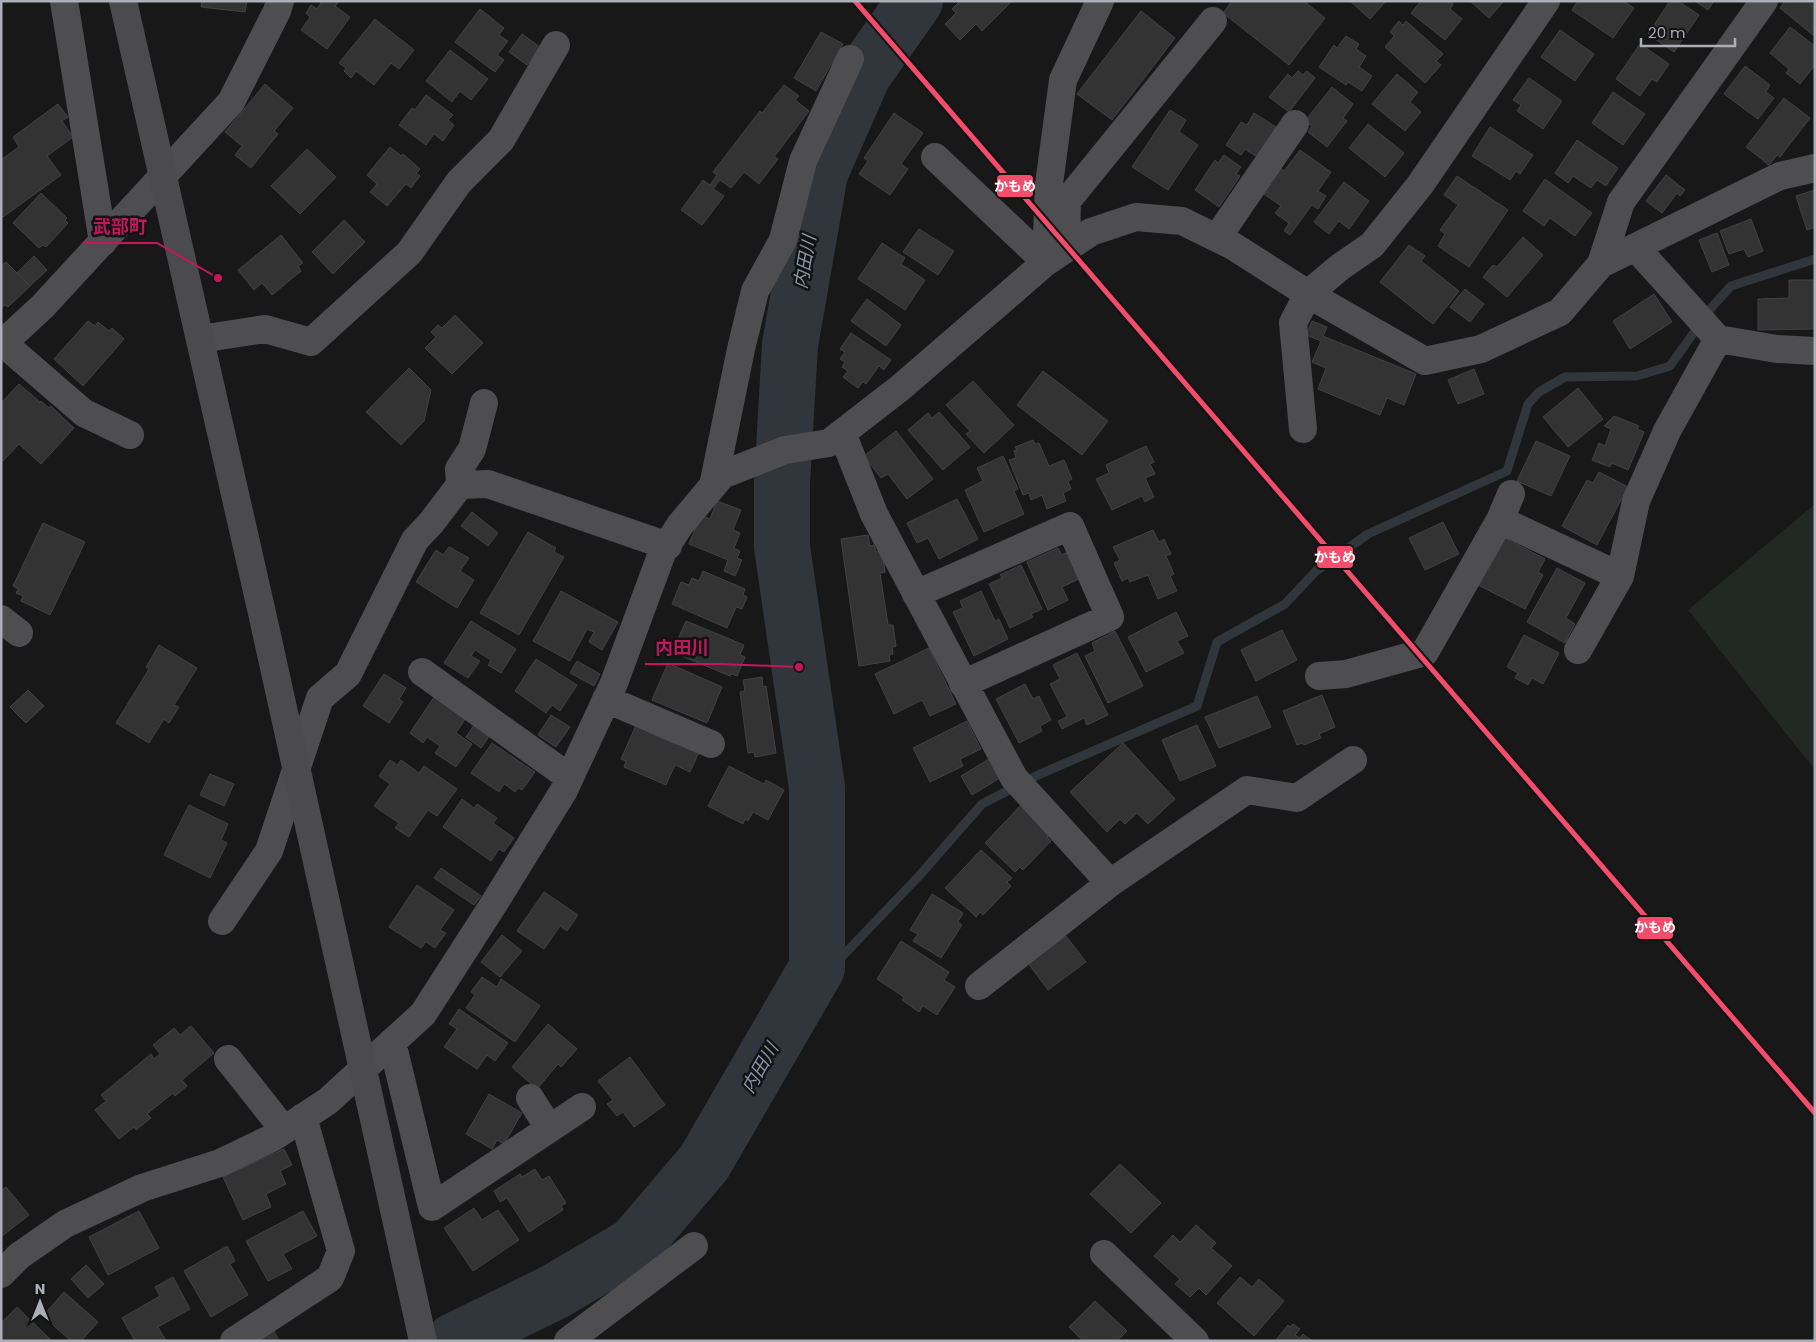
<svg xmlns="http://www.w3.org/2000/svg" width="1816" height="1342" font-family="Poppins,'Noto Sans JP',sans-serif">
	<rect width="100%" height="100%" fill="#181819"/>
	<!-- green -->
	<path fill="#222824" d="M1815,504V770L1688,610Z"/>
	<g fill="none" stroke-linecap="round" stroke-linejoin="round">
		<!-- stream -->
		<path stroke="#31363d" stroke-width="9" d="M809,983L835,964L919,876L982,804L1038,775L1197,706L1217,642L1285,604L1316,571L1368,534L1507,471L1528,404L1539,392L1565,377L1637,376L1670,366L1712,307L1731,286L1815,259"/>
		<!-- river -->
		<path stroke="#31363d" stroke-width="56" d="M454,1341L554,1292L634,1245L704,1163L817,968V787L782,547V483L790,345L820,173L863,75L915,1"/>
	</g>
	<!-- building -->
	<path fill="#333334" stroke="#424245" d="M202,1H247L245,12L201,7Z
		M322,1H336L338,3L335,6L350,17L327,49L301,30L310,17L306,13L311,5L317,9Z
		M960,1H1012L982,31L976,24L960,40L945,24L956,13L952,9Z
		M1232,1H1304L1325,18L1289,65L1223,13Z
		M1350,1H1386L1370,19Z
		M1421,1H1450L1453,4L1450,9L1462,19L1445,40L1411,13Z
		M1470,1H1504L1489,18Z
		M1578,1H1623L1634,8L1613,38L1572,10Z
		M1670,1H1678L1699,15L1674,52L1648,34Z
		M1695,1H1714L1708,10Z
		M1785,1H1815L1814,36L1780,8Z
		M480,9L504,28L499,35L508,41L497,55L504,60L495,72L455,42Z
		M1141,11L1175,38L1112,120L1077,94Z
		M375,19L414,50L399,69L391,63L374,85L356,71L351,78L344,71L346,68L339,63Z
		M1399,21L1403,25L1406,21L1443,54L1436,61L1441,65L1425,83L1385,47L1394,36L1390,32Z
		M1790,27L1815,46V65L1800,84L1786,73L1789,69L1770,53Z
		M1560,30L1594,54L1575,81L1541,57Z
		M821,32L843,44L816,91L794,78Z
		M522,34L540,47L527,65L509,52Z
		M1346,36L1359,44L1356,49L1366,56L1359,67L1372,76L1362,91L1348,82L1346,85L1319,67L1334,45L1337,48Z
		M1640,44L1669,64L1657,82L1652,79L1640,96L1616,79Z
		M450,50L488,79L471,100L460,91L452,102L426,81Z
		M1745,66L1770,85L1766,92L1774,98L1758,119L1724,94Z
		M1298,71L1303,75L1307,71L1315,78L1289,112L1269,97L1288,74L1292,78Z
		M1397,74L1418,92L1410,102L1421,112L1405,131L1372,104Z
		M1529,78L1562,101L1543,129L1517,111L1521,105L1513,100Z
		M265,84L293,108L274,131L278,134L251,168L235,155L242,146L225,132Z
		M784,85L799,96L795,100L809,111L774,157L778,159L759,184L744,172L731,188L720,180L713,189L724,196L702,225L681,210L703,180L710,185L717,175L713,172L760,111L762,113Z
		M1332,87L1353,104L1343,118L1347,121L1327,147L1308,132L1312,126L1305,121Z
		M1613,92L1645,114L1623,145L1592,123Z
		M426,95L453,115L448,120L454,125L443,141L434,134L426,145L399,125L412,108L415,110Z
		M1784,98L1810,118L1780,157L1777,155L1769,165L1746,147Z
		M58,104L68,117L62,121L73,137L47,156L61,175L3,217L1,215V160L19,147L13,137Z
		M1170,110L1186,120L1179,132L1198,145L1168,190L1132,167Z
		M894,113L923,133L901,164L908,169L890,195L859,174L868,161L864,158Z
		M1254,113L1276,127L1257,157L1245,149L1241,155L1226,145L1241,122L1247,125Z
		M1368,124L1404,153L1385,177L1349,148Z
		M1490,127L1533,155L1520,174L1516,171L1510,180L1472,156Z
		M1577,140L1618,168L1606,186L1597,180L1591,188L1573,176L1568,183L1555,173Z
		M390,147L401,156L403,154L420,169L416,173L420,176L411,188L406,184L387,206L370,192L377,184L367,175Z
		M307,149L336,177L300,214L271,186Z
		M1300,150L1331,172L1318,191L1326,196L1318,209L1312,205L1290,235L1284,231L1289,223L1275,213L1281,206L1261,192L1279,167L1284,171Z
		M1224,155L1241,167L1236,174L1240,176L1219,207L1195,190L1215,160L1218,163Z
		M1666,175L1685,190L1680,196L1677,193L1662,213L1646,201Z
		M1457,176L1508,210L1469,267L1438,246L1445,234L1440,230L1458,205L1444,195Z
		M1545,179L1592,213L1575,236L1550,218L1544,226L1523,211Z
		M1344,182L1369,201L1349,229L1339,221L1329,234L1314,222Z
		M1815,190V227L1807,230L1796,196Z
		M41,193L67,218L65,220L68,223L46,247L43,245L39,248L13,223Z
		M1751,219L1763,251L1748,257L1744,249L1729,254L1720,231Z
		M344,220L365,242L333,274L312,252Z
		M919,229L954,251L938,275L903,252Z
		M1717,233L1729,265L1712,272L1699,240Z
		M281,235L303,263L298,266L301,271L272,295L262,283L254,290L238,270Z
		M1523,237L1543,255L1507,297L1483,277L1493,265L1497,267Z
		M882,243L905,258L901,264L925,280L905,310L858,279Z
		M1409,245L1425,256L1421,261L1459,291L1433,324L1380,282Z
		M34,256L47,270L30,286L17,273Z
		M6,262L30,286L8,307L5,305L1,308V266Z
		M1789,280H1814L1815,329L1758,330V299L1789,298Z
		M1465,289L1484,304L1470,322L1450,307Z
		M1654,294L1672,322L1630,349L1613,321Z
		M867,299L901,325L886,346L851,321Z
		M455,315L483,343L452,374L425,348L436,337L431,332L438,325L442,328Z
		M88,321L95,326L98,322L109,331L112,328L124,339L83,386L54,359Z
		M1312,321L1327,327L1323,336L1416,374L1404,405L1387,398L1380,415L1318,389L1326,368L1312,362L1321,341L1306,335Z
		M851,333L891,360L884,370L879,366L866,384L863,382L858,388L843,377L848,371L842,367L845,362L840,359L845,352L840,349Z
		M409,368L431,390L424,421L401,445L366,412Z
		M1474,369L1484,394L1458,404L1448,380Z
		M1043,371L1108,421L1082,455L1017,405Z
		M973,381L1014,425L984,453L966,434L970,431L946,405Z
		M19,384L40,402L41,401L49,408L51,406L74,428L41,464L19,444L3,461L1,459V403Z
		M1578,388L1603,419L1568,447L1543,417Z
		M939,412L970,447L943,470L908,430L928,413L932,418Z
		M1614,416L1639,426L1637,429L1644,432L1628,470L1612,463L1610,467L1592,460L1599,443L1605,446L1611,429L1604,426Z
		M896,431L933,479L907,499L888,474L881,478L864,456Z
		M1033,440L1035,444L1039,443L1049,466L1064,460L1072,479L1068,481L1071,489L1063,493L1066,501L1047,509L1042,495L1031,500L1029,493L1023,495L1009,460L1016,458L1014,451L1017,450L1015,447Z
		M1536,441L1570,456L1551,496L1517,481Z
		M1146,446L1154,462L1150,464L1155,474L1145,478L1154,497L1145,502L1142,496L1112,510L1096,479L1109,473L1106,465Z
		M1003,456L1018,489L1014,491L1024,514L984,532L965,490L983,481L977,468Z
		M1599,472L1628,487L1597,545L1562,526L1587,480L1593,483Z
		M957,499L978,539L939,559L928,538L917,543L907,523Z
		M717,501L741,510L733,530L740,533L734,548L740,551L737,558L742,560L735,576L724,571L728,560L689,544L701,515L710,519Z
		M472,512L498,533L488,546L461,526Z
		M1443,522L1459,554L1425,570L1409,538Z
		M43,523L85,542L50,615L21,601L23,596L16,593L18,589L13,586Z
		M1153,530L1159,542L1164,539L1171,554L1166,556L1174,574L1170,576L1177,591L1158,599L1148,575L1130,582L1128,578L1122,581L1114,563L1120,560L1113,547Z
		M528,532L556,548L554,552L564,557L519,635L480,613Z
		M868,535L870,546L874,545L876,552L882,551L885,572L880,573L888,625H893L896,646L892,647L893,654L889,655L890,661L859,666L841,539Z
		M1505,538L1545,559L1538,572L1543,575L1525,609L1476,584L1492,553L1496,555Z
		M449,547L469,558L460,571L474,580L457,608L416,582L436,550L443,555Z
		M1058,548L1062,555L1067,552L1079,579L1062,587L1068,600L1048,610L1027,562Z
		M1021,565L1042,609L1031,614L1033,617L1010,628L989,584L1002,578L1000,575Z
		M1557,568L1585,583L1566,618L1575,624L1565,643L1527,622Z
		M703,571L745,589L743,595L747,597L742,609L736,607L727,628L672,604L681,582L689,585L692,578L699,581Z
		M561,591L618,622L602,650L589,642L594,632L587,629L570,661L533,641Z
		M981,591L995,621L999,619L1008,639L974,656L953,612L963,608L960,601Z
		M1176,612L1188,636L1177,641L1184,653L1146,672L1128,637Z
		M471,621L516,649L501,673L488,665L491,660L475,650L471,656L480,661L468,678L444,663Z
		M686,621L744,645L740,655L745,657L737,676L731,674L730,676L672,652Z
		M1282,630L1297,660L1256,681L1241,650Z
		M1115,631L1143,686L1108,703L1085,656L1095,651L1092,643Z
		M1524,635L1559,653L1543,684L1532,678L1528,685L1515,678L1518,673L1507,667Z
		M159,645L197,668L174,705L179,707L169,723L164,719L149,743L116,723L149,669L146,667Z
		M929,648L956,704L930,716L922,700L894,714L875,674Z
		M1077,653L1108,715L1087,725L1084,718L1062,729L1058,721L1067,717L1050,684L1060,679L1053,665Z
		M536,659L577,685L560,711L552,705L546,713L515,691Z
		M577,661L600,674L594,686L570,673Z
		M668,663L722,687L707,723L652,700Z
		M384,674L406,688L399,699L403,702L389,723L363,706Z
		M762,677L763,687L766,686L776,753L755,757L754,752L748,753L740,692L745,691L743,680Z
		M1025,684L1033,699L1039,696L1051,720L1040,726L1042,731L1019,743L996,699Z
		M28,690L44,706L26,723L10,707Z
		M1322,695L1335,727L1319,734L1321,738L1304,745L1302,743L1297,745L1283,711Z
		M1257,696L1271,727L1219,748L1205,717Z
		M434,697L465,719L456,733L472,744L456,767L435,753L440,746L427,737L423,743L410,733Z
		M551,715L570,727L556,747L538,735Z
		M967,721L981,749L960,759L963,766L930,782L913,748Z
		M637,723L651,730L650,733L675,744L676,741L700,750L690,772L675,765L666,785L624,767L626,761L621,759Z
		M474,725L490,735L481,748L466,737Z
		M1197,725L1216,766L1180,781L1162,740Z
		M492,743L535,772L522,790L518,788L515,792L504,784L499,792L471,773Z
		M1123,743L1175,799L1148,824L1137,813L1125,824L1120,819L1107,832L1070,792Z
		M989,759L1000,778L972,795L961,776Z
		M390,760L397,765L401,760L419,773L424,766L457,789L437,816L428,810L409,837L395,828L399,823L374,806L390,784L379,776Z
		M729,766L764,784L766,780L784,790L768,820L753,812L748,821L745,819L743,824L708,806Z
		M210,774L234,784L224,806L200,795Z
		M462,799L474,808L477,804L497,818L493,823L514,838L504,852L499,849L491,861L443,827Z
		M189,805L228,824L221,840L227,843L210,878L164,855Z
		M1021,805L1052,833L1047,837L1051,841L1023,870L1020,867L1015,872L985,843Z
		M981,850L1012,878L1007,882L1011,886L983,915L980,912L976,917L945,888Z
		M441,868L481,896L474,905L434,878Z
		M417,885L454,910L440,930L446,933L435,948L426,942L421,948L389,927Z
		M544,892L578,915L567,931L560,926L544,949L517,931Z
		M932,894L963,913L958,922L962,925L941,958L913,941L918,934L910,930Z
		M502,935L522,951L500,977L481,962Z
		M1066,936L1086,962L1048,990L1028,963Z
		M901,941L949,972L944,980L955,987L937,1015L923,1006L919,1012L902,1000L904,997L877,979Z
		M482,977L497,987L501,979L540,1006L515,1042L466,1008L475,995L471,992Z
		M459,1009L508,1043L495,1061L487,1055L477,1069L444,1047L457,1029L449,1024Z
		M548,1024L577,1049L561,1067L558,1064L537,1089L512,1067Z
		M191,1026L214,1053L182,1080L187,1086L175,1096L173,1093L147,1114L151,1118L136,1130L134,1127L119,1139L95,1110L106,1101L101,1095L151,1054L154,1059L160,1054L153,1045L174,1028L180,1035Z
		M630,1057L665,1105L634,1127L623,1112L617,1116L607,1104L613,1100L598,1081Z
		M489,1094L522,1113L504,1144L497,1140L492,1149L466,1134Z
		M284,1149L292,1165L280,1171L286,1184L266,1194L271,1207L243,1220L223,1177Z
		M1120,1164L1161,1203L1131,1233L1090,1194Z
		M535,1169L542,1180L549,1176L566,1203L561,1206L563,1210L529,1232L507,1198L500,1202L494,1191L520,1174L522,1177Z
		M6,1187L29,1215L1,1237V1191Z
		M474,1208L482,1220L498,1210L519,1240L473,1271L444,1228Z
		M139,1211L159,1248L108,1275L89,1237Z
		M303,1211L317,1236L283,1254L292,1269L268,1281L246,1241Z
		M1196,1225L1216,1243L1211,1248L1232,1266L1206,1295L1199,1288L1190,1297L1175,1284L1180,1279L1154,1256L1173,1235L1180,1242Z
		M227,1246L235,1261L230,1264L248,1295L211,1317L184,1271Z
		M86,1265L104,1284L88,1298L71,1279Z
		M173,1277L190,1309L158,1327L166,1341H135L122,1318L160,1296L155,1287Z
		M1240,1277L1252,1287L1259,1279L1284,1301L1254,1336L1217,1303Z
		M64,1292L98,1322L81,1341H71L43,1316Z
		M1095,1301L1127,1331L1117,1341H1083L1069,1327Z
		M17,1307L50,1339L49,1341H1V1323Z
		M1293,1324L1300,1329L1295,1335L1300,1338L1303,1334L1312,1341H1275L1288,1325L1290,1327Z
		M274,1331L279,1341H257Z"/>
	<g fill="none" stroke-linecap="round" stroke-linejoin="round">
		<!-- minor -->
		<path stroke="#4e4e51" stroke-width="28" d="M64,1L103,242
			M935,157L1046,262
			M1047,235L1049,184L1063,80L1100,1
			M1217,238L1295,124
			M1636,248L1718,339L1777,349L1815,351
			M1066,249L1067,201L1213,21
			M1601,264L1780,176L1815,168
			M200,339L265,329L311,342L409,253L459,182L501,140L556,45
			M3,343L84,413L130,435
			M1,345L43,306L231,102L277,11L280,1
			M1303,429L1293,323L1308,294L1340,267L1372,245L1420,185L1546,1
			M842,433L874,514L1014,778L1110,883L979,986
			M460,485L459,469L472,449L484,403
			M713,486L741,349L755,291L783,240L803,161L850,59
			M1500,520L1511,494
			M916,594L1070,526L1110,617L963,684
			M1,619L19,633
			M1578,650L1620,576L1636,501L1667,431L1718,339
			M422,672L569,777
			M1319,676L1346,674L1425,652L1500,520L1620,576
			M606,699L711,744
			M1110,883L1247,790L1297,798L1353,760
			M222,921L269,851L320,698L348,674L415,540L431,523L460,485L488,484L668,546
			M392,1042L432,1207L582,1107
			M228,1059L284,1130
			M530,1098L549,1128
			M1104,1254L1195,1341
			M1,1274L19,1256L65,1224L142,1188L220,1163L272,1138L328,1101L423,1014L495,902L563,792L614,683L662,553L680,525L722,475L785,450L829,443L900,388L1046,262L1091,232L1136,217L1182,221L1233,246L1308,294L1425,361L1481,349L1560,312L1601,264L1621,202L1764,1
			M234,1341L330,1278L341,1251L303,1117
			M568,1341L694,1246"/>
		<!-- major -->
		<path stroke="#4b4b4d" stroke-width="28" d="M123,1L262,613L423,1341"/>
		<!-- rail-1 casing -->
		<g stroke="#131314" stroke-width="9">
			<path id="rail-1" d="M855,1L1815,1113"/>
		</g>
		<!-- rail-1 -->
		<use href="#rail-1" stroke="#f44d6c" stroke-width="5"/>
	</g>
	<g text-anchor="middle" stroke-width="5" stroke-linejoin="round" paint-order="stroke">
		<!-- water labels -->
		<g font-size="18" font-style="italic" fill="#8798ae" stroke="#131314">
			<text transform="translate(805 262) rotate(-80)" y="6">内田川</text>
			<text transform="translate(760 1068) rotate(-60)" y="6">内田川</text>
		</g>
	</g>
	<!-- callouts -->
	<path fill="none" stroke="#c2185b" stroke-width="2" d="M218 278L157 243H83M799 667L719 664H645"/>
	<g fill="#c2185b" stroke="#131314" stroke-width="2">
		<circle cx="218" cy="278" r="5"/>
		<circle cx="799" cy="667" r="5"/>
	</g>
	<g font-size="18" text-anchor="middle" font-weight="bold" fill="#c2185b" stroke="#131314" stroke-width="5" stroke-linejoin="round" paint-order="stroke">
		<text x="120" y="233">武部町</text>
		<text x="682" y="654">内田川</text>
	</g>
	<g stroke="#131314" stroke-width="2">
		<rect x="996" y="174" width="38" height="24" rx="5" fill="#f44d6c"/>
		<rect x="1316" y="545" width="38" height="24" rx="5" fill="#f44d6c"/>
		<rect x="1636" y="916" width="38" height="24" rx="5" fill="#f44d6c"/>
	</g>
	<g font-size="14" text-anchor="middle" font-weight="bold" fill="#fff">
		<text x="1015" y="191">かもめ</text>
		<text x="1335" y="562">かもめ</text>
		<text x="1655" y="932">かもめ</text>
	</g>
	<!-- border -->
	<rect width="1816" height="1342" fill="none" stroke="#acaeb8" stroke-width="5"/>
	<!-- north arrow -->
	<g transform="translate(40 1302)" stroke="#131314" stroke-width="4" paint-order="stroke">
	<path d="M0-4L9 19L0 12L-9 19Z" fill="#acaeb8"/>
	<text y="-8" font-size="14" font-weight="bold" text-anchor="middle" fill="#acaeb8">N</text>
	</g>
	<!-- scale -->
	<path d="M1641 38v8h94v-8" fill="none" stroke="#acaeb8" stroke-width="2.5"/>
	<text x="1648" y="38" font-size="15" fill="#acaeb8" stroke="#131314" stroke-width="4" paint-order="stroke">20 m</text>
</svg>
